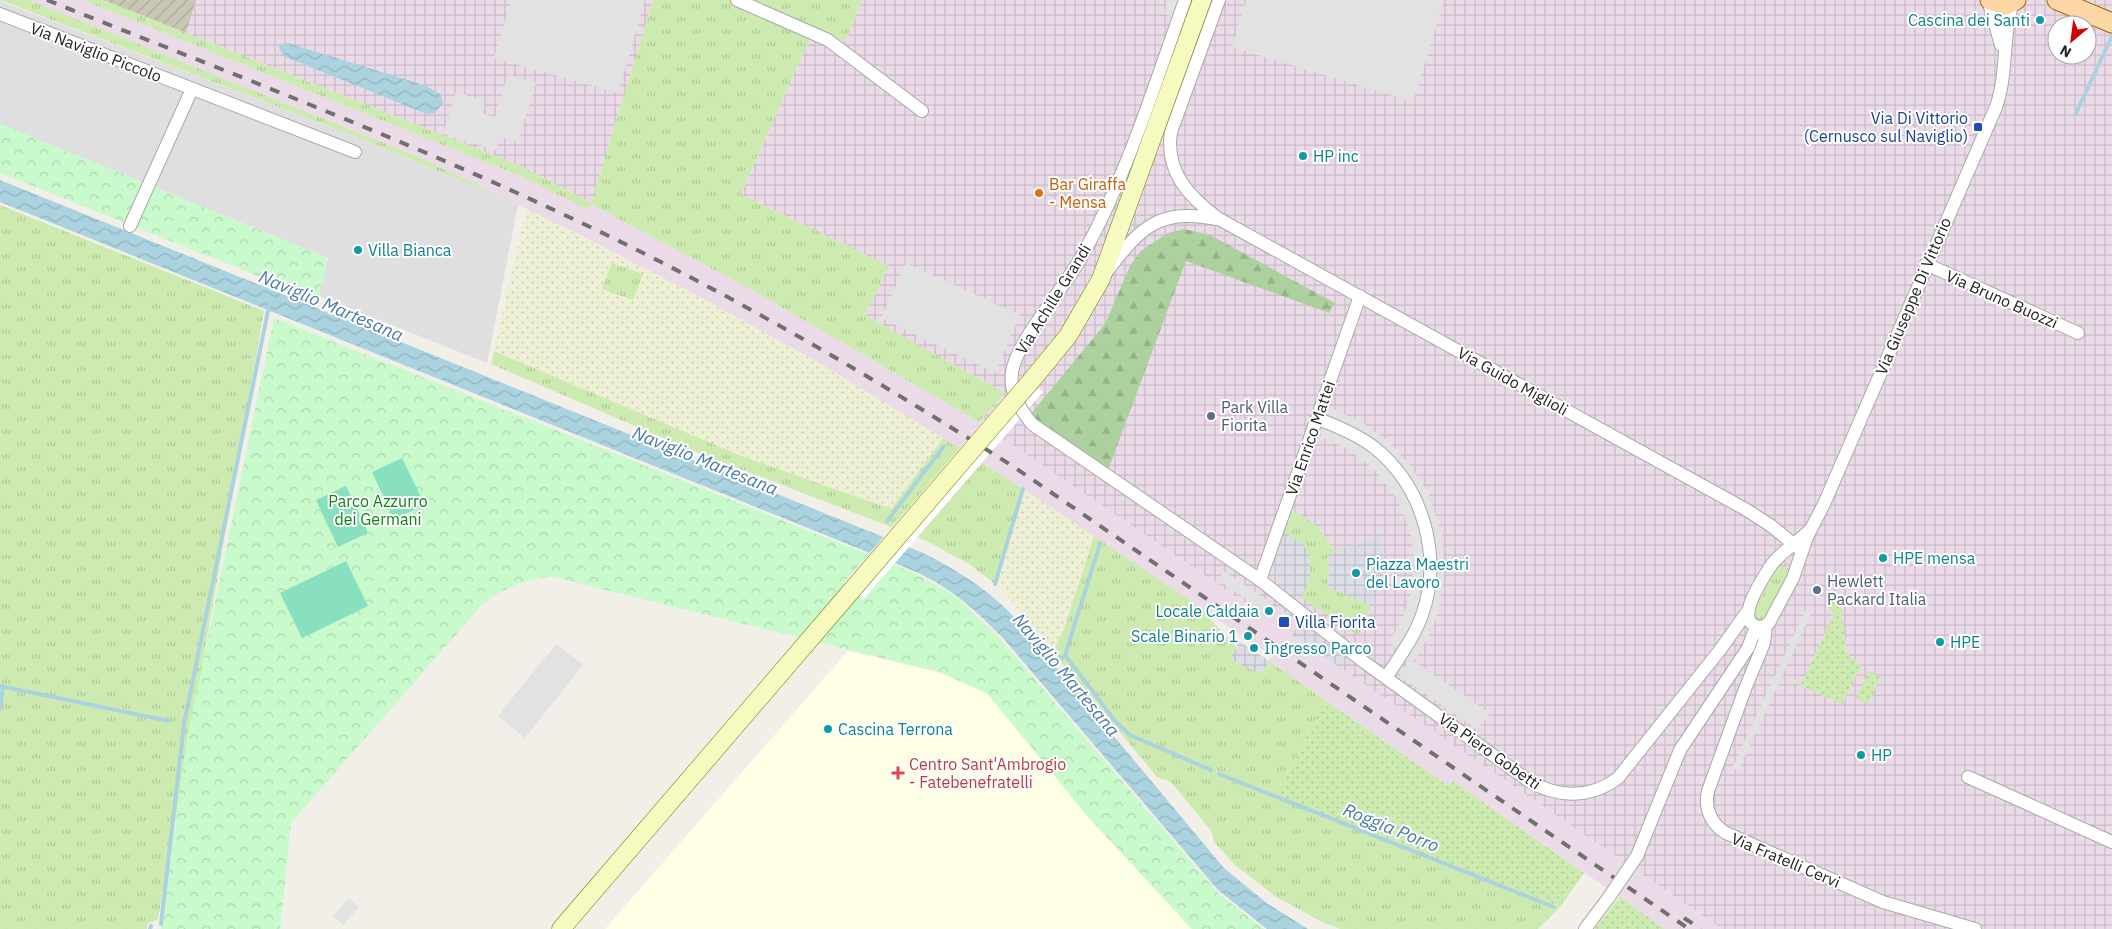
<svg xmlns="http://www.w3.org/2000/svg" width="2112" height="929" font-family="'IBM Plex Sans',sans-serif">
	<defs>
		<pattern id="industrial-grid" width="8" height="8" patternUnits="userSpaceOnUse" patternTransform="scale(1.25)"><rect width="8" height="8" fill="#ebdbe8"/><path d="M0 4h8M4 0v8" fill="none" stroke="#c9bcc7"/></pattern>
		<pattern id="construction-furrows" width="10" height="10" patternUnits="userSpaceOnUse" patternTransform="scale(1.25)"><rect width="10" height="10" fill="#c7c7b4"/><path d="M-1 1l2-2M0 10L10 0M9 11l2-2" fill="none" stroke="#abab9a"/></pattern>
		<pattern id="farmland-dots" width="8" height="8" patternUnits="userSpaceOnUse" patternTransform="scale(1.25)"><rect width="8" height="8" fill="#eef0d5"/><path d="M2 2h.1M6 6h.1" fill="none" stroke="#ccceb7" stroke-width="1.8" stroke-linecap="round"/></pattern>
		<pattern id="grass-tufts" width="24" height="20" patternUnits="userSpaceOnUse" patternTransform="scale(1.25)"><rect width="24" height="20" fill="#cdebb0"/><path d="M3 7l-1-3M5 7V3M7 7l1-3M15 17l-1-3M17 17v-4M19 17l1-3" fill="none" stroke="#b0c997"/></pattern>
		<pattern id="forest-firs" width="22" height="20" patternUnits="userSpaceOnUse" patternTransform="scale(1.25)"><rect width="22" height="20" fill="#add19e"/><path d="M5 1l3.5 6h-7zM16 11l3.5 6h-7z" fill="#95b388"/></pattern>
		<pattern id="park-crowns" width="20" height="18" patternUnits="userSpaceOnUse" patternTransform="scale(1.25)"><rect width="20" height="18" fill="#c8facc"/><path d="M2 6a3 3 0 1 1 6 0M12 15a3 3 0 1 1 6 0" fill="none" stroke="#acd6af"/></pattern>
		<pattern id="garden-dots" width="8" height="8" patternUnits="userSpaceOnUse" patternTransform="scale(1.25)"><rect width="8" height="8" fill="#cdebb0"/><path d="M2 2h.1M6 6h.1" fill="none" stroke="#b0c997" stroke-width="1.8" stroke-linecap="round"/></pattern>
		<pattern id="plaza-grid" width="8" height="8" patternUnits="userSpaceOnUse" patternTransform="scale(1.25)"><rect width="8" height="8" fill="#dddde8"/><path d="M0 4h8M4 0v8" fill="none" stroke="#bdbdc7"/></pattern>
		<pattern id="water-waves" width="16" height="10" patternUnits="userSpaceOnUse" patternTransform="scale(1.25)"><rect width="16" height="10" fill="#aad3df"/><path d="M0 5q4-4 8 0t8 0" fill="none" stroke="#92b5bf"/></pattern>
	</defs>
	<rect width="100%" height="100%" fill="#f2efe9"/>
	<!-- residential -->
	<path fill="#e0dfdf" d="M0,1L365,140L518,205L487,363L319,296L328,258L0,124Z"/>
	<!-- industrial -->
	<path fill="url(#industrial-grid)" fill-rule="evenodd" d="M196,0H653L591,203L521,166L186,33Z
		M862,0H2112V929H1722L1292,635L1276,608L1262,614L1252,608L1253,599L1248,605L979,422L1005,393L865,315L889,266L741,194L814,29L845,42ZM2057,25H2087V55H2057ZM1834,613L1847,653L1861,666L1842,704L1793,682L1794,680L1802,683Z"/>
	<!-- education -->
	<path fill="#ffffe5" d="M848,651L939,672L987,693L1089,818L1192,929H605Z"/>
	<!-- railway -->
	<path fill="#ebdbe8" d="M29,0H82L523,177L588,210L591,203L750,289L979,422L1248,605L1253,598L1257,601L1253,608L1262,614L1269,604L1277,607L1300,623L1293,635L1722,929H1665L1453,781L1449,786L1269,661L1272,656L1023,489L821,364L700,297L588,239L421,158Z"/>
	<!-- construction -->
	<path fill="url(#construction-furrows)" d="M103,0H196L186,33Z"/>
	<!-- farmland -->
	<path fill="url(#farmland-dots)" d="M526,209L700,297L821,364L943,438L891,509L744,457L494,351Z
		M1023,489L1094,536L1065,626L1053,652L1004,592L995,584Z"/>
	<!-- grass -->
	<path fill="url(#grass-tufts)" d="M0,0H29L421,158L518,205L365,140Z
		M82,0H103L521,166L591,203L653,0H862L845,42L814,29L741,194L889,266L865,315L1005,393L979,422L750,289L591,204L588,210L523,177Z
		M0,205L264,311L158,919L147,924V929H0Z
		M612,263L643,274L633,300L602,289Z
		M494,351L744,457L891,509L943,438L1023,489L995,584L969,564L925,540L691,450L491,364Z
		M1293,510C1313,521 1324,532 1335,551L1381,536L1383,581L1358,635L1279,583L1274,564Z
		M1094,536L1213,616L1211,620L1261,674L1269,661L1325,700L1276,797L1560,907L1538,929H1340L1322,922L1275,896L1235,865L1214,842L1212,832L1171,782L1157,777L1053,652L1065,626Z
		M1781,566L1788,568L1790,573L1765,621L1756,620L1754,611L1776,569Z"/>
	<!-- forest -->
	<path fill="url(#forest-firs)" d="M1184,229L1210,235L1335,303L1329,313L1186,261L1108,470L1036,421L1030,415L1105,324L1130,266L1141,251L1168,233Z"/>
	<!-- park -->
	<path fill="url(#park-crowns)" d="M0,124L328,258L318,300L0,173Z
		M274,318L862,552L912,572L954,595L995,633L1218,893L1264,929H1192L1089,818L987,693L939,672L553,577C527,577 499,590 480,607L291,823L280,929H161L187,738Z"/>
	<!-- garden -->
	<path fill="url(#garden-dots)" d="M1834,601L1841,609L1847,653L1861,666L1842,704L1793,682L1794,680L1802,683L1834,613L1828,609L1830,602Z
		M1869,671L1881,677L1868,704L1856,698Z
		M1325,700L1449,786L1453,781L1584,873L1560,907L1276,797Z
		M1620,897L1665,929H1594Z"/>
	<!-- pitch -->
	<path fill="#88e0be" d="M402,458L425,505L394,519L372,472Z
		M346,486L368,533L338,547L316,500Z
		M346,561L368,606L302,638L280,593Z"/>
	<!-- parking -->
	<path fill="#e2e2e2" d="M511,0H645L618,93L494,58Z
		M1168,0H1185L1178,18L1164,14Z
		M1246,0H1444L1413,102L1232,47Z
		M508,74L536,83L518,142L500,136L496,150L443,134L456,92L485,101L482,113L495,117Z
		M906,263L1020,315L995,373L881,318Z
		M1331,408L1361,422L1388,441L1410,465L1428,492L1442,534L1444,577L1439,609L1432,630L1415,660L1411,659L1490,713L1478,730L1399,676L1411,658L1389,643L1403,617L1411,592L1414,557L1410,530L1396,498L1374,469L1346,448L1321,437Z
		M1224,571L1271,603L1265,612L1218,580Z
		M1806,609L1812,612L1738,771L1732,768Z
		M556,644L583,665L525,738L498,716Z
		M349,898L359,907L343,925L333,916Z"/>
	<!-- plaza -->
	<path fill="url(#plaza-grid)" d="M1285,533L1303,544L1309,554L1310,577L1301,599L1279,583L1274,564Z
		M1381,536L1383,581L1372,606L1327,587L1329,570L1328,554Z
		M1280,603L1306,621L1347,659L1341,668L1292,635L1300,623L1277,607Z
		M1239,641L1269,661L1261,674L1231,660Z"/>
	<!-- water -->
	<path fill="url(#water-waves)" d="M288,43L427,86L441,95L443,103L435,113L427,114L419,111L288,58L281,52L279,47L281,44Z
		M0,180L923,553C957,570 988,589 1015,618L1224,868L1268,904L1308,929H1267L1218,890L1003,638C987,622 970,605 951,592C922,571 883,559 850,545L0,202Z"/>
	<!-- pier -->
	<path fill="#fff" d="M1023,375L1043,392L863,600L844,583Z"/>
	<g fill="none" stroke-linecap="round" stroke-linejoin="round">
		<!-- stream -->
		<path stroke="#aad3df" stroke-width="4" d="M2076,113L2112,36
			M887,521L944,446
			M995,584L1023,489
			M1065,655L1115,721L1130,735L1211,770
			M1062,658L1065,655L1100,544
			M0,686L169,721
			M0,709L3,686
			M1219,774L1554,907
			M161,924L184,724L269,306
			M150,929L151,926"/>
		<!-- street casing -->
		<g stroke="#a9a9a9" stroke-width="14">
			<path id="street" d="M737,0L828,40L922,111
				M1185,0C1154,86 1127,176 1082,256C1065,288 1017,340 1012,372C1009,392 1020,409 1032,424L1260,580L1364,662L1529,781C1558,798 1590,799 1618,778L1720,650L1747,612
				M1219,0L1171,132C1165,172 1189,197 1219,219L1745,509L1770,525L1802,551
				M1988,0L2001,45
				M0,14L355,152
				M130,226L192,89
				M1926,264L2078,333
				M1108,270C1141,227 1159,208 1217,219
				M1317,418C1337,427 1357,434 1375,448C1423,487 1443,556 1422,615C1414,638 1399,657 1386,678
				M1810,530C1798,542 1779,553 1770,567C1763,578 1735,619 1756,626C1761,628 1765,626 1769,623L1793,578L1807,537L1824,504L1996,107C2008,73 2002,36 2013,2
				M1260,580L1360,296
				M1766,625L1764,643L1745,689L1708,791C1704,808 1711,824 1726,833L1883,902L1975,929
				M1968,777L2112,842
				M1637,856L1680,750L1748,648L1756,627
				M1585,929L1609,897"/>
		</g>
		<!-- secondary casing -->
		<g stroke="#707d05" stroke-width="19">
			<path id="secondary" d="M1031,381L1068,336L1101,279L1202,0
				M561,929L852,590"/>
		</g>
		<!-- primary casing -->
		<g stroke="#a06b00" stroke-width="21">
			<path id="primary" d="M1990,0L2005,5L2016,0
				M2057,0L2112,23"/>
		</g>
		<!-- street -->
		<use href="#street" stroke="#fff" stroke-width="12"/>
		<!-- secondary -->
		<use href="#secondary" stroke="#f7fabf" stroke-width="18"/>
		<!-- primary -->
		<use href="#primary" stroke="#fcd6a4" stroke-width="19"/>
		<!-- rail -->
		<path stroke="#707070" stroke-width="4" stroke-dasharray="10 10" stroke-linecap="butt" d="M47,0C222,70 400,137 571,218C725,290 871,376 1014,467L1689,929
			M1684,918L1701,929"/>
		<!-- street-bridge casing -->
		<g stroke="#a9a9a9" stroke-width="14" stroke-linecap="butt">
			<path id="street-bridge" d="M1609,897L1637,856"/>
		</g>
		<!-- secondary-bridge casing -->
		<g stroke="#707d05" stroke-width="19" stroke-linecap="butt">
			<path id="secondary-bridge" d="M852,590L1031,381"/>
		</g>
		<!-- street-bridge -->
		<use href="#street-bridge" stroke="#fff" stroke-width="12"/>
		<!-- secondary-bridge -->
		<use href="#secondary-bridge" stroke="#f7fabf" stroke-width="18"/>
	</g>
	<!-- markers -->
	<g fill="#0f9aa8" stroke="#fff" stroke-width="2">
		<circle cx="2040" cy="20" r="5"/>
		<circle cx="1303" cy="156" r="5"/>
		<circle cx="358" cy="250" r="5"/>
		<circle cx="1883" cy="558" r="5"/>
		<circle cx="1356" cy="573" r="5"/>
		<circle cx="1269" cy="611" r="5"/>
		<circle cx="1248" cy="636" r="5"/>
		<circle cx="1940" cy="642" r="5"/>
		<circle cx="1254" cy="648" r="5"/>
		<circle cx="828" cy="729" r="5"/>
		<circle cx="1861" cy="755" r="5"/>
	</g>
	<g fill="#1a4fb4" stroke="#fff" stroke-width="2">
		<rect x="1973" y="122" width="10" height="10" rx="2.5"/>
		<rect x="1278" y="616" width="12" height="12" rx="2.5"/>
	</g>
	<circle fill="#e8710a" stroke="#fff" stroke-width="2" cx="1039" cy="193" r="5"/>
	<g fill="#5c6f8a" stroke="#fff" stroke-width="2">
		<circle cx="1211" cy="416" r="5"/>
		<circle cx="1817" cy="590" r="5"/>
	</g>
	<path fill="#e0444e" stroke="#fff" stroke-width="2" d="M895.5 765.5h5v5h5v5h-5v5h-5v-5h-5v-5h5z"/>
	<g text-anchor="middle" stroke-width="4" stroke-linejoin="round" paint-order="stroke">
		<!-- culture labels -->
		<g font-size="16" fill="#0d838f" stroke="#fff" text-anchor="start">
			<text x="2030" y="26" text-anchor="end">Cascina dei Santi</text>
			<text x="1313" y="162">HP inc</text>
			<text x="368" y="256">Villa Bianca</text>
			<text x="1893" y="564">HPE mensa</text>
			<text x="1366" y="570">Piazza Maestri<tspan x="1366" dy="18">del Lavoro</tspan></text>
			<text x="1259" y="617" text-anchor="end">Locale Caldaia</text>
			<text x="1238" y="642" text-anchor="end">Scale Binario 1</text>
			<text x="1950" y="648">HPE</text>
			<text x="1264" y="654">Ingresso Parco</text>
			<text x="838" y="735">Cascina Terrona</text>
			<text x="1871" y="761">HP</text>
		</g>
		<!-- street labels -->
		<g font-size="16" fill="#222" stroke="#fff">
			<text transform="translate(96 52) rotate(21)" y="6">Via Naviglio Piccolo</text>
			<text transform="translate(1913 296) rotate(-67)" y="6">Via Giuseppe Di Vittorio</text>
			<text transform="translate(1053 299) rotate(-58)" y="6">Via Achille Grandi</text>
			<text transform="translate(2002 299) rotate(24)" y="6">Via Bruno Buozzi</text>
			<text transform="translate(1513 381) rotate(29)" y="6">Via Guido Miglioli</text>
			<text transform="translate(1310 438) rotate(-71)" y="6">Via Enrico Mattei</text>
			<text transform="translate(1490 751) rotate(35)" y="6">Via Piero Gobetti</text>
			<text transform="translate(1786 860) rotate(23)" y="6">Via Fratelli Cervi</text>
		</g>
		<!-- transit labels -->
		<g font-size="16" fill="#164399" stroke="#fff" text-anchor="end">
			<text x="1968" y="124">Via Di Vittorio<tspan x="1968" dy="18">(Cernusco sul Naviglio)</tspan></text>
			<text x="1295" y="628" text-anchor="start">Villa Fiorita</text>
		</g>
		<!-- food labels -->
		<g font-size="16" fill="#c56008" stroke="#fff" text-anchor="start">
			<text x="1049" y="190">Bar Giraffa<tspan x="1049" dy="18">- Mensa</tspan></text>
		</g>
		<!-- service labels -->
		<g font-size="16" fill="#4e5e75" stroke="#fff" text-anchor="start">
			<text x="1221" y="413">Park Villa<tspan x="1221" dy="18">Fiorita</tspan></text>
			<text x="1827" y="587">Hewlett<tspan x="1827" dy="18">Packard Italia</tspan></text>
		</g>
		<!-- park labels -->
		<g font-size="16" fill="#0c8416" stroke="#fff">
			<text x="378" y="507">Parco Azzurro<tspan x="378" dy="18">dei Germani</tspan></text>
		</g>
		<!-- health labels -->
		<g font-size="16" fill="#be3a42" stroke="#fff" text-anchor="start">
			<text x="909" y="770">Centro Sant'Ambrogio<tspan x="909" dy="18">- Fatebenefratelli</tspan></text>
		</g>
		<!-- water labels -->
		<g font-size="18" font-style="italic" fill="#4a7aab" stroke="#fff">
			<text transform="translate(331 306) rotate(23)" y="6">Naviglio Martesana</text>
			<text transform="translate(705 461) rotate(22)" y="6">Naviglio Martesana</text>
			<text transform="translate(1066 675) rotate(50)" y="6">Naviglio Martesana</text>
			<text transform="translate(1391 828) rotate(22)" y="6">Roggia Porro</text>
		</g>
	</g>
	<!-- north arrow -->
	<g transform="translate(2072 40) rotate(209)"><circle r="24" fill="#ffffff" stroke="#a7a7a7"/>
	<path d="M0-4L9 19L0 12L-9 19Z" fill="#d40000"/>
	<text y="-8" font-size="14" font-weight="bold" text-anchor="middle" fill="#222222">N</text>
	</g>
</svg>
